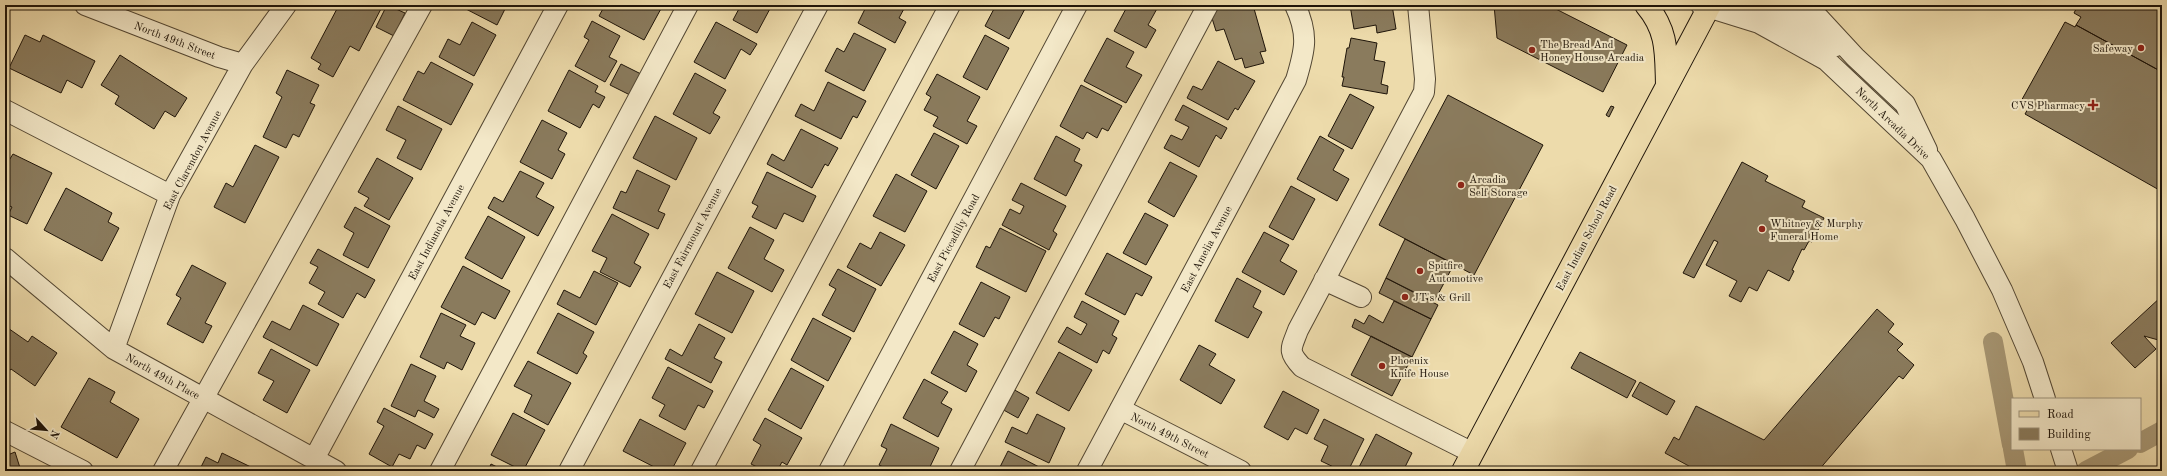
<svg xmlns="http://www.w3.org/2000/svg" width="2167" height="476" font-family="'Old Standard TT',serif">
	<rect width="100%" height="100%" fill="#eddbab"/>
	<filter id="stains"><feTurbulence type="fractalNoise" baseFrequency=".005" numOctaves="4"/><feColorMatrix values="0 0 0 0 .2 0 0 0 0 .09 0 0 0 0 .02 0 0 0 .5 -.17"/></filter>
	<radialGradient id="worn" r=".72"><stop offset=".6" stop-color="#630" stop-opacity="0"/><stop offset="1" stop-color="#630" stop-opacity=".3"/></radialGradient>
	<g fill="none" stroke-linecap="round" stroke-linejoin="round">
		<!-- canal -->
		<path stroke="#a79774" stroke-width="20" d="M1993,342L2012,445
			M2140,443L2162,431
			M2013,449L2017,471
			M2086,471L2128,449"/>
	</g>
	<!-- building -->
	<path fill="#8a7b5d" stroke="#1e1409" d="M339,5H383L359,51L350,46L333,77L318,69L321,64L311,58Z
		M387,5L405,13L394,36L376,27Z
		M465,5H507L497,25L464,8Z
		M605,5H663L644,40L599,16Z
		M741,5H772L757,33L733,20Z
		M867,5H906L899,18L906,22L895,43L858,23Z
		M996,5H1027L1009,39L985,26Z
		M1128,5H1159L1148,25L1156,30L1146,48L1114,31Z
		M1217,5H1253L1266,51L1260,52L1264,63L1245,68L1242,58L1235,60L1224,29L1216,31L1211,15Z
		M1350,5H1392L1396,29L1377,33L1376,25L1354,29Z
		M1494,5H1548L1627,45L1603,92L1497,38Z
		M2078,5H2162V72L2076,25L2081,17L2074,13Z
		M592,21L620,36L609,57L617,61L605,82L575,66L589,40L584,37Z
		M472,22L496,35L474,76L439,57L448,39L460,45Z
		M716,22L757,44L750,55L741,49L725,79L694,62Z
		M2065,22L2075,27L2076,25L2162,72L2161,191L2025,114L2029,107L2020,103Z
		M854,33L886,49L864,91L825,71L837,48L844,52Z
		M25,35L40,42L43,35L95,61L82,88L67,80L61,93L9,68Z
		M985,35L1009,48L987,90L963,77Z
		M1107,38L1134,52L1126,67L1142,75L1126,103L1084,81Z
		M1351,38L1377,43L1374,60L1385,62L1381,84L1388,86L1387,94L1342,86L1344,77H1342L1347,48H1349Z
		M120,55L187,98L175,117L165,111L154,129L115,104L119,96L101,85Z
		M1218,61L1255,81L1238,110L1235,108L1228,120L1187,98L1193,86L1202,90Z
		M431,62L473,84L451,125L403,100L418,71L424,74Z
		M621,64L641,74L630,95L610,85Z
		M287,70L319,85L310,103L315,105L299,137L293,134L286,148L263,137L282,97L276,93Z
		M569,70L598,86L595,92L605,97L599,108L593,104L580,128L548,111Z
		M695,73L726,90L713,113L720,117L710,134L673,114Z
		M937,74L980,97L967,121L977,126L967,144L933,126L938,117L924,110L931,97L926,94Z
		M828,82L866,101L857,118L853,116L841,139L795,116L801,104L814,111Z
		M1081,85L1122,106L1108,131L1102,128L1097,138L1087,132L1083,139L1060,126Z
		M1350,94L1374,107L1352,149L1328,136Z
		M1448,95L1543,145L1474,275L1379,225Z
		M1183,105L1227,128L1221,139L1216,135L1199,167L1164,148L1171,135L1182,140L1189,127L1175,120Z
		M398,106L442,129L421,170L397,158L406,140L386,130Z
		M1611,106L1614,107L1609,117L1606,115Z
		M655,116L697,138L676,180L633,158Z
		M542,120L567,133L558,150L565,154L552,179L520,162Z
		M801,129L838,148L828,166L825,164L812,188L767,164L772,154L784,161Z
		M934,133L959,146L936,189L911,175Z
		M1056,136L1080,149L1074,161L1082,165L1066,196L1034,179Z
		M1320,136L1344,150L1333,170L1349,179L1337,201L1297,179Z
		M255,145L279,157L245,223L214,207L226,183L233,187Z
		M13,154L52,173L27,224L8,215L12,207L5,204V160L8,162Z
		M377,158L413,178L389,220L364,206L369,198L358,192Z
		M1170,162L1197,176L1174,217L1148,202Z
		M1742,162L1768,176L1765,181L1805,201L1802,207L1824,218L1812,242L1809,241L1804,250L1802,249L1792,270L1794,271L1789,281L1768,270L1757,291L1749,287L1741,302L1729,296L1737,281L1706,265L1718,242L1714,240L1694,278L1683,273Z
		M637,170L670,186L658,211L665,214L658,229L613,208L621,191L626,193Z
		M520,171L544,183L536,197L554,207L538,236L488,208L494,197L503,202Z
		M767,172L816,196L803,222L784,213L776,229L752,217L758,206L752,203Z
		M896,174L927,191L905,232L873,216Z
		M1021,183L1066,206L1053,231L1057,234L1049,250L1002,225L1010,209L1020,214L1024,206L1012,200Z
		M1291,186L1315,199L1293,240L1269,227Z
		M66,188L112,213L108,222L119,228L102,261L44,230Z
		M355,207L390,226L368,268L343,255L354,233L344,227Z
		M1145,213L1168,225L1146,265L1123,253Z
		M612,214L649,234L634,263L641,267L630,287L600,272L607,258L592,251Z
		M488,216L525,237L502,279L465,258Z
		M750,227L774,240L764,259L784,270L772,292L728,268Z
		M1000,228L1046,251L1026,292L976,267L986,246L990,248Z
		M880,232L905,245L881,286L847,267L860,243L871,249Z
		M1264,232L1289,245L1280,261L1297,271L1284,295L1242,272Z
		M1405,239L1454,264L1434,302L1386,278Z
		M318,249L375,280L365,298L357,293L343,318L318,304L325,292L309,283L318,267L310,263Z
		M1107,253L1152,277L1142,296L1136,293L1125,315L1085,294Z
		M192,265L226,283L205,323L212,326L203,343L167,324L181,298L176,295Z
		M463,266L510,291L495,319L482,312L475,325L441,307Z
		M838,269L876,289L854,332L822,315L836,289L829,285Z
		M594,271L618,283L596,325L557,304L564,290L580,298Z
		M717,272L754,291L732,333L695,314Z
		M1237,278L1261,291L1253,307L1262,312L1248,338L1215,321Z
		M1386,278L1438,305L1431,319L1379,293Z
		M981,282L1010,297L999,319L995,317L984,337L959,324Z
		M2162,296V341L2144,336L2156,349L2135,368L2111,343Z
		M1082,301L1119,321L1112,335L1117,338L1109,354L1103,350L1097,363L1058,342L1067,327L1081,335L1087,324L1074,317Z
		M1394,301L1431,319L1412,357L1352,327L1355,319L1364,324L1369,315L1383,323Z
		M303,305L339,324L317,366L263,337L272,321L290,330Z
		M1877,309L1894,324L1888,332L1903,344L1897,350L1914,365L1903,379L1899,376L1818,471H1698L1665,453L1674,437L1679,440L1696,406L1764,440Z
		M441,313L466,325L460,336L475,343L462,370L447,362L444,369L420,357Z
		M558,313L594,332L583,353L587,356L577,374L537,353Z
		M813,318L851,338L828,381L791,360Z
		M699,324L725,338L714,358L722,362L711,383L665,359L670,349L682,356Z
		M5,326L28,342L32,336L57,353L35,386L11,369L5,376Z
		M954,331L978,344L967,365L977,371L966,392L931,373Z
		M1371,336L1412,357L1392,396L1351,375Z
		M1199,345L1216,354L1209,365L1235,380L1221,404L1180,380Z
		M271,349L310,370L287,413L263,400L274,381L258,373Z
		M1059,352L1092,370L1069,411L1036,393Z
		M1580,352L1636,381L1627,398L1571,368Z
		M528,361L571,383L548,425L524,412L532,395L514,386Z
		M411,364L436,376L424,401L439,409L434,418L418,410L415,417L391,406Z
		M668,367L713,391L704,408L698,405L685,430L659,416L665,405L652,398Z
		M791,368L824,386L801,429L768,410Z
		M89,378L115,392L110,402L139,419L117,458L61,427Z
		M924,379L948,392L941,403L952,409L938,437L903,418Z
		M1640,382L1675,401L1667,415L1632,396Z
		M1011,388L1029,398L1018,418L1000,408Z
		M1283,391L1319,410L1307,434L1295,428L1288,440L1264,427Z
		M384,408L433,434L425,449L417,445L410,459L399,454L392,467L369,454L384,426L377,422Z
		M513,413L545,430L523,471L491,455Z
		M1037,414L1065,428L1049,463L1005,442L1012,427L1027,434Z
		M765,418L802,438L787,465L782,462L777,471H765L751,464L761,445L753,440Z
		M640,419L686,443L671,471H662L623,451Z
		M1324,419L1364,439L1348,471H1342L1321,461L1328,446L1314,439Z
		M891,424L939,448L928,471H891L879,465L887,449L881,446Z
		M1376,434L1412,453L1403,471H1357Z
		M1008,451L1041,468L1040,471H998Z
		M15,452L21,471H5V456Z
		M222,453L255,469L254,471H199L206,457L218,463Z
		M491,464L505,471H488Z"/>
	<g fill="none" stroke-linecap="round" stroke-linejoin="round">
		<!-- minor casing -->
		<g stroke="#524632" stroke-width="22">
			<path id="minor" d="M85,5L219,57L243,64
				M1418,5L1425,79L1424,92L1298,330C1291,349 1287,351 1302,367L1473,453
				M1701,5L1759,23L1826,60L1931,159L1965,219L2002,290L2033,362L2045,399
				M1758,5L1794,21L1836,46
				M1798,5L1818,17L1855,57L1905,104L1927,150
				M5,110L170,195
				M5,258L114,349L336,471
				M1324,280L1361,297
				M114,349L170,195L243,64L286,5
				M1120,409L1241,471
				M5,431L83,471
				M2061,449L2068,471
				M314,459L558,5
				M163,471L422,5
				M440,471L688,5
				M569,471L818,5
				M701,471L950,5
				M829,471L1077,5
				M960,471L1208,5
				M1087,471L1296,80C1305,50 1309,35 1295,5"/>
		</g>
		<!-- major casing -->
		<g stroke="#1e1409" stroke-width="24">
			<path id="major" d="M1646,5C1668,31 1666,53 1667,85
				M1463,471L1710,5"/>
		</g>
		<!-- minor -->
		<use href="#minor" stroke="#f3e8c8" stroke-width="20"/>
		<!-- major -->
		<use href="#major" stroke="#eddbab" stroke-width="22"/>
	</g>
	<!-- markers -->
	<g fill="#8f2418" stroke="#f3e8c8" stroke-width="1.5">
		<circle cx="2141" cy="48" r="4"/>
		<circle cx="1532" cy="50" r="4"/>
		<path d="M2091 99h4v4h4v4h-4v4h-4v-4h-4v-4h4z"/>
		<circle cx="1461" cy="185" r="4"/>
		<circle cx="1762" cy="229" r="4"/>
		<circle cx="1420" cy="271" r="4"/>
		<circle cx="1405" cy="297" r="4"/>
		<circle cx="1382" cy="366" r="4"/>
	</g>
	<g text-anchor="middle" stroke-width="4" stroke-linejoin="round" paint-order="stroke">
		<!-- street labels -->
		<g font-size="11" fill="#1e1409" stroke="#f3e8c8">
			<text transform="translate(175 40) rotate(21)" y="4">North 49th Street</text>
			<text transform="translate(1893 123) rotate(44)" y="4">North Arcadia Drive</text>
			<text transform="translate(192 160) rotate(-62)" y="4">East Clarendon Avenue</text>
			<text transform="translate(436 232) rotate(-62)" y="4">East Indianola Avenue</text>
			<text transform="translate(692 238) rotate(-62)" y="4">East Fairmount Avenue</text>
			<text transform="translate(953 238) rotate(-62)" y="4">East Piccadilly Road</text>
			<text transform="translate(1586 238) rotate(-62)" y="4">East Indian School Road</text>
			<text transform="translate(1206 249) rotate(-62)" y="4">East Amelia Avenue</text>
			<text transform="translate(163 376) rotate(29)" y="4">North 49th Place</text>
			<text transform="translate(1170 435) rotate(27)" y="4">North 49th Street</text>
		</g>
		<!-- poi labels -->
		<g font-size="11" fill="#1e1409" stroke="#f3e8c8" text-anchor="start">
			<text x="1540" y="48">The Bread And<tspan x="1540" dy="13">Honey House Arcadia</tspan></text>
			<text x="2133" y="52" text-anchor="end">Safeway</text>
			<text x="2085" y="109" text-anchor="end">CVS Pharmacy</text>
			<text x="1469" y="183">Arcadia<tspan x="1469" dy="13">Self Storage</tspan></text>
			<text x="1770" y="227">Whitney &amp; Murphy<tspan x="1770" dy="13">Funeral Home</tspan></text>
			<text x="1428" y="269">Spitfire<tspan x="1428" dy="13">Automotive</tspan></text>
			<text x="1413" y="301">JT's &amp; Grill</text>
			<text x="1390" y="364">Phoenix<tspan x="1390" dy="13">Knife House</tspan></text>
		</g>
	</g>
	<!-- margin -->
	<rect width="2167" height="476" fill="none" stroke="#eddbab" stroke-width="20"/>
	<rect x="6" y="6" width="2155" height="464" fill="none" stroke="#1e1409" stroke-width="2"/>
	<rect x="10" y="10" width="2147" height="456" fill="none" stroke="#1e1409"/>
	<!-- legend -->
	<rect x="2011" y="398" width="130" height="52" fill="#f3e8c8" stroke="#9e937c"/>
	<rect x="2019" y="411" width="20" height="6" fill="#eddbab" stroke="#9e937c"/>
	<text x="2047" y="418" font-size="12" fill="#1e1409">Road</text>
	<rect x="2019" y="428" width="20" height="12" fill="#8a7b5d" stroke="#9e937c"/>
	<text x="2047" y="438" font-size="12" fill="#1e1409">Building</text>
	<!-- north arrow -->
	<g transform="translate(46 430) rotate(117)" stroke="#f3e8c8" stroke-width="3" paint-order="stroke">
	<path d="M0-3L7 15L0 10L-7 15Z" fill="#1e1409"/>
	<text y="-6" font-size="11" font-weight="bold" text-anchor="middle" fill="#1e1409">N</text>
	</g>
	<rect width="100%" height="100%" filter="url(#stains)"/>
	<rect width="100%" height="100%" fill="url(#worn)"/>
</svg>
